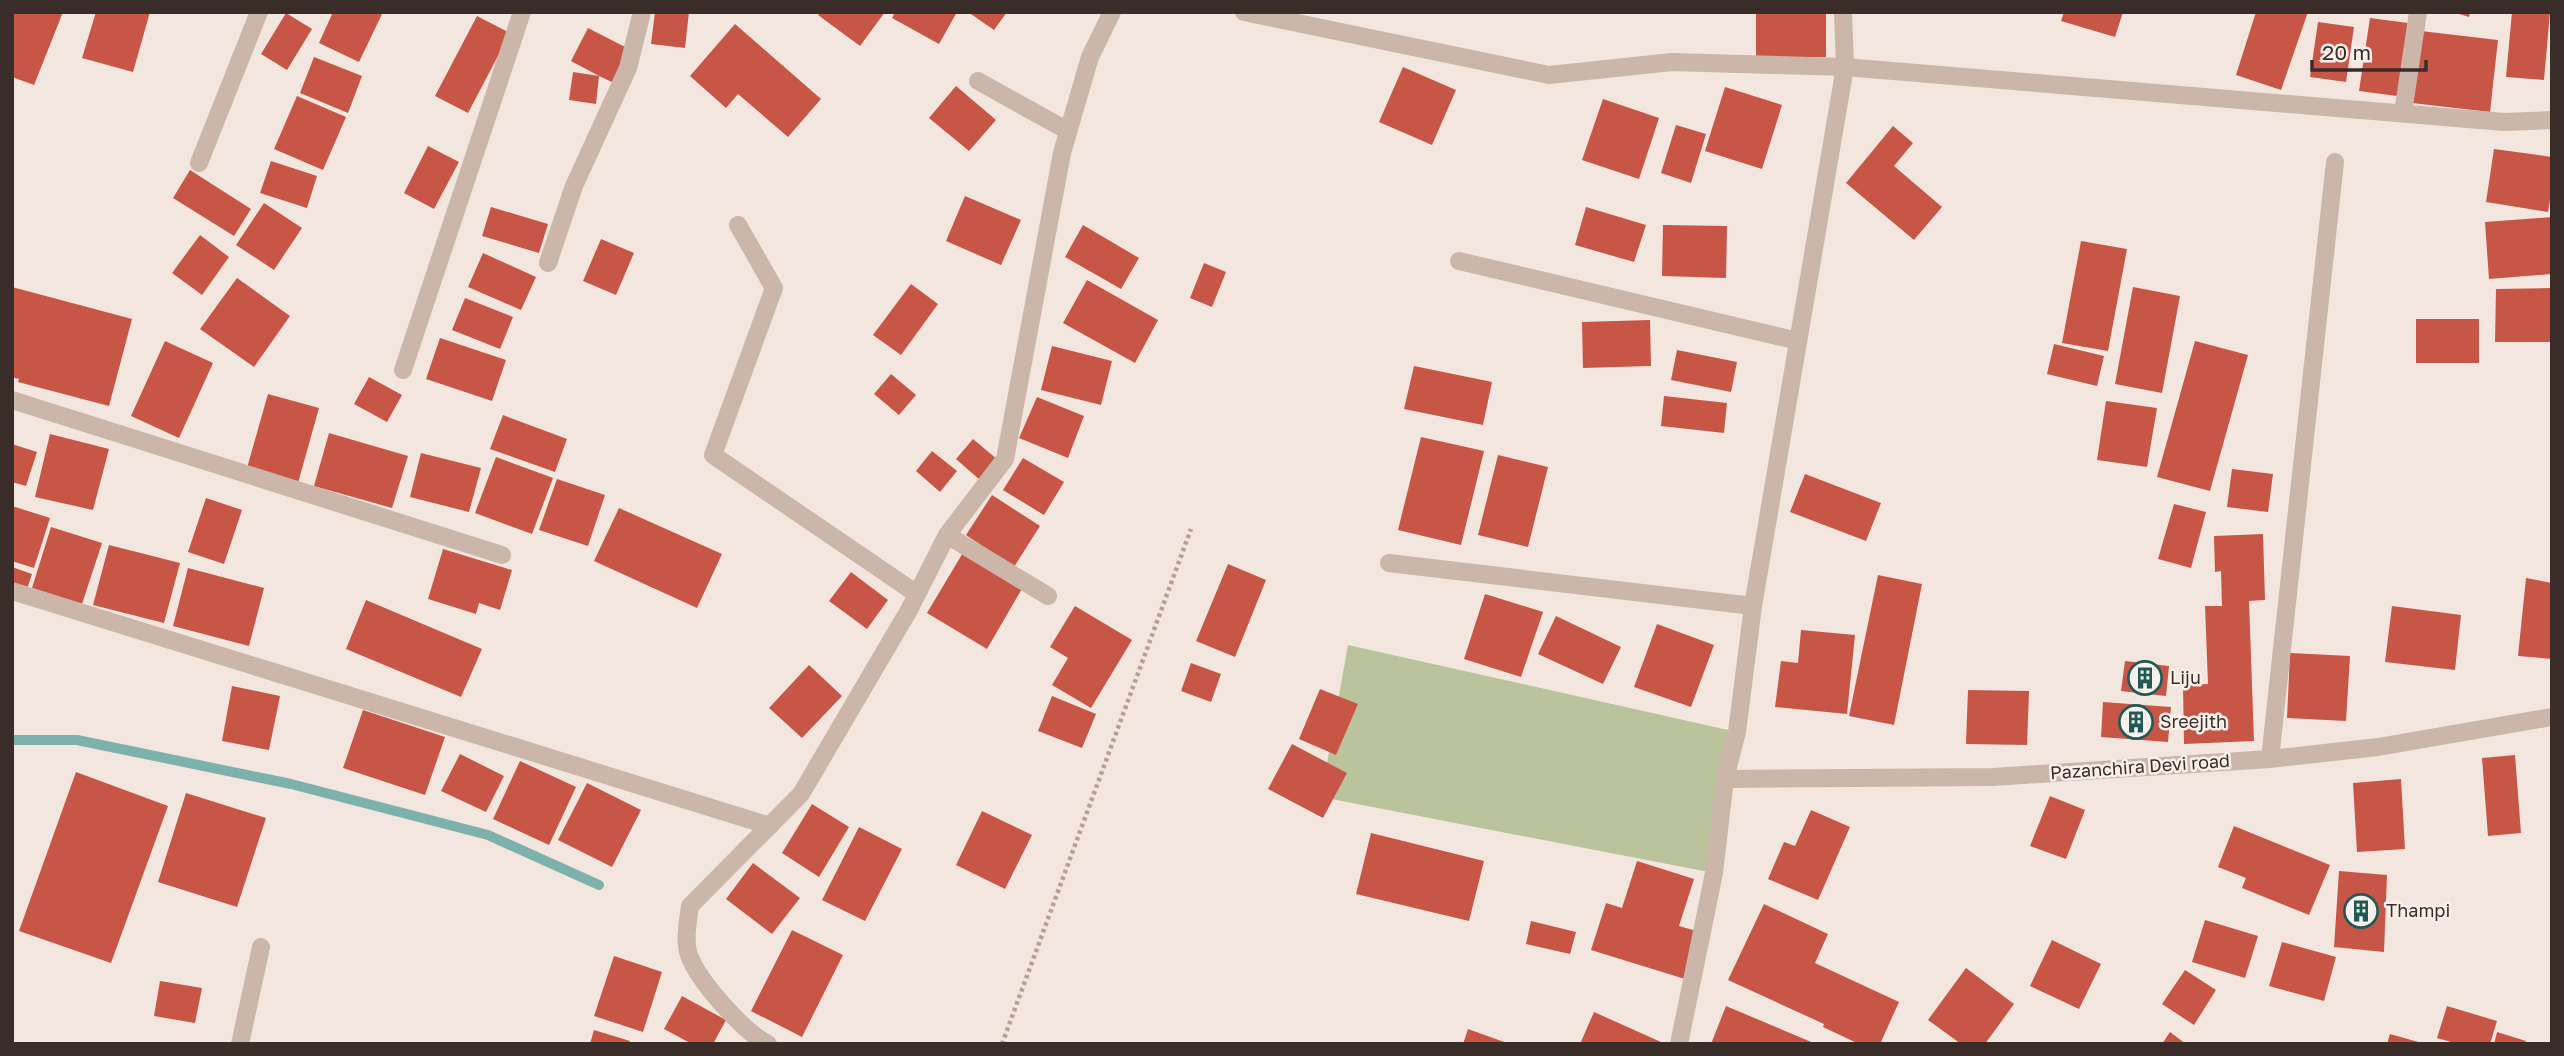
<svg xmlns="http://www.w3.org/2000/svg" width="2564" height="1056" font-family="'Golos Text',sans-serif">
	<rect width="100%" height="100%" fill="#f3e6de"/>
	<!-- green -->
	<path fill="#bbc39d" d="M1348,645L1737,732L1714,873L1321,797Z"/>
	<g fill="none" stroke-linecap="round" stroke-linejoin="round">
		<!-- stream -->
		<path stroke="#7cb1ac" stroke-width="10" d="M12,740H77L291,784L488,835L599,885"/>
	</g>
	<!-- building -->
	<path fill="#c85647" d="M12,12H63L34,85L12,77Z
		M96,12H150L133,72L82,58Z
		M333,12H383L359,62L319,43Z
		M655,12H689L685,48L651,44Z
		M821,12H885L860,46L818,15Z
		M895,12H957L939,44L892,18Z
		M968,12H1007L994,30Z
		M1756,12H1826V57H1756Z
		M2064,12H2123L2115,37L2061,21Z
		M2256,12H2308L2281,90L2236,75Z
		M2453,12H2470L2469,17Z
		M2512,12H2550L2544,80L2506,77Z
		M286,13L312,29L287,70L261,54Z
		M477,16L510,33L468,113L435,96Z
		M2370,18L2408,23L2397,96L2359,91Z
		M2318,22L2354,27L2346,82L2310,77Z
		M735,24L821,99L788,137L738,94L726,108L690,76Z
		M588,28L629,49L612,82L599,76L596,104L569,100L573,72L599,76L571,61Z
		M2421,31L2498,40L2490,112L2412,103Z
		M314,57L362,76L348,113L300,93Z
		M1403,67L1456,90L1432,145L1379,122Z
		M956,86L996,120L969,151L929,118Z
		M1725,87L1782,105L1762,169L1705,151Z
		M297,96L346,117L323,170L274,149Z
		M1603,99L1659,118L1639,179L1582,160Z
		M1676,125L1706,134L1691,183L1661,173Z
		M1893,126L1913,143L1894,166L1942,207L1914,240L1846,183Z
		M428,146L459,162L434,209L404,193Z
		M2494,149L2552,157V188L2548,212L2486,202Z
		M271,161L317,176L307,208L260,193Z
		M190,170L251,209L234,236L173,198Z
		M965,196L1021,220L1001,265L946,241Z
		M264,203L302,228L274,270L236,245Z
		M491,207L548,224L539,253L482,236Z
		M1586,207L1646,225L1634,262L1575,245Z
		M2552,217V274L2489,279L2485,222Z
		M1083,225L1139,258L1121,289L1065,257Z
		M1663,225L1727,226L1726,278L1662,276Z
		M200,235L229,257L202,295L172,273Z
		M601,239L634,253L616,295L583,281Z
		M2081,241L2127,249L2108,351L2062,343Z
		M483,253L536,277L521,310L468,287Z
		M1204,263L1226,272L1212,307L1190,298Z
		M237,278L290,316L254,367L200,329Z
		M1087,280L1158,320L1135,363L1063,323Z
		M911,284L938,304L901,355L873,335Z
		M12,287L132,319L109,406L18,382L19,379L12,377Z
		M2133,287L2180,296L2162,393L2115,384Z
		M2552,288V342H2495L2496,289Z
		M465,298L513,317L500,349L452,330Z
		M2416,319H2479V363H2416Z
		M1650,320L1651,366L1583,368L1582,322Z
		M440,338L506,360L492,401L426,379Z
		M165,341L213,363L179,438L131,416Z
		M2195,341L2248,355L2210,491L2157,477Z
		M2054,344L2104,356L2097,386L2047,374Z
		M1052,346L1112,361L1101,405L1041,390Z
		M1677,350L1737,362L1731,392L1671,380Z
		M1414,366L1492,382L1483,425L1404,409Z
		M891,374L916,395L899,415L874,394Z
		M369,377L402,395L387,422L354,404Z
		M268,394L319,408L298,483L247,468Z
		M1664,396L1727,403L1724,433L1661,426Z
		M1037,397L1084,416L1068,458L1019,438Z
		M2106,401L2157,408L2147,467L2097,460Z
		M503,415L567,439L555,472L490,449Z
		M329,433L408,456L392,508L314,486Z
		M50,434L109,449L93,510L35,497Z
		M1421,437L1484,451L1461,545L1398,530Z
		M973,439L998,460L980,480L956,459Z
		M12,444L37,452L26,486L12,482Z
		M932,451L957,471L940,492L916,471Z
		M421,453L481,468L469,512L410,497Z
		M1498,455L1548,467L1528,547L1478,535Z
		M496,457L553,478L532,534L475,513Z
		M1023,458L1064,482L1044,515L1003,490Z
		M2232,469L2273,474L2268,512L2227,507Z
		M1805,474L1881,503L1866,541L1790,512Z
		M557,479L605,495L588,546L539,530Z
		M992,495L1040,526L1014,567L966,535Z
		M206,498L242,510L224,564L188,552Z
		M2174,504L2206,512L2191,568L2158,559Z
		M12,506L50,518L34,568L12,561Z
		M619,508L722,554L697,608L594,561Z
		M51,527L102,543L82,604L32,588Z
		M2263,534L2265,600L2249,601L2254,741L2184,744L2183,685L2208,684L2205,606H2222L2221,571L2215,572L2214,536Z
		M109,545L180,563L164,623L93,605Z
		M443,549L512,570L500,610L479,603L476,614L428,599Z
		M964,551L1023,587L987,649L927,613Z
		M1228,564L1266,580L1235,657L1196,641Z
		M12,567L32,574L25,595L12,591Z
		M188,568L264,588L249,646L173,626Z
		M851,572L888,600L867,629L829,601Z
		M1878,575L1922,584L1894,725L1849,716Z
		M2526,578L2552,583V659L2518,656Z
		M1485,594L1543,612L1521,677L1464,659Z
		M366,600L482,649L461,697L346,649Z
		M1075,606L1132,640L1091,708L1052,685L1068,658L1050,647Z
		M2392,606L2461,615L2455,670L2385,662Z
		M1556,616L1621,647L1603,684L1538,654Z
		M1657,624L1714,645L1691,707L1634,687Z
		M1801,630L1855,635L1847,714L1775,707L1781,661L1798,663Z
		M2290,653L2350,656L2346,721L2287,718Z
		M2125,661L2169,666L2166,696L2121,691Z
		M1191,663L1221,674L1211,702L1181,691Z
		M809,665L842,696L802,738L769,708Z
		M232,686L280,696L269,750L222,741Z
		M1320,689L1358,704L1336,755L1299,739Z
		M1968,690L2029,691L2027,745L1966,744Z
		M1052,696L1096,714L1082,748L1038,731Z
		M2103,702L2171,707L2168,742L2101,737Z
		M363,710L445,737L425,795L343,768Z
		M1292,744L1347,773L1323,818L1268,789Z
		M460,754L504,776L486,812L441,791Z
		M2515,755L2521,833L2488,836L2482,758Z
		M520,761L576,787L549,845L493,819Z
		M76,772L168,806L111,963L19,931Z
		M2401,779L2405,849L2357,852L2353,783Z
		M587,783L641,810L612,867L558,840Z
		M186,793L266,818L237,907L158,882Z
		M2050,796L2085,810L2066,859L2030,846Z
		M812,804L849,827L819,877L782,853Z
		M1811,810L1850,827L1818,900L1768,879L1784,842L1795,846Z
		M982,811L1032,835L1005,889L956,865Z
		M2234,826L2330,865L2309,915L2242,888L2246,878L2218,867Z
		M859,827L902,849L865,921L822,900Z
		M1371,833L1484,861L1469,921L1356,894Z
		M1637,861L1694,879L1679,926L1700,932L1685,979L1591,950L1606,903L1622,908Z
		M753,863L800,898L772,934L726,899Z
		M2339,871L2387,875L2384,952L2334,947Z
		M1764,904L1828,934L1815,963L1899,1002L1880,1044H1859L1823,1027L1824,1024L1728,980Z
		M2205,920L2258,936L2245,978L2192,962Z
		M1531,921L1576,932L1570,954L1526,944Z
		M792,930L843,955L802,1037L751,1011Z
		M2052,940L2101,964L2079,1009L2030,986Z
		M2282,942L2336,957L2324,1001L2269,986Z
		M614,956L662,972L643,1032L594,1016Z
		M1966,968L2014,1004L1985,1044H1961L1928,1020Z
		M2185,970L2216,990L2194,1025L2162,1004Z
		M160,981L202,988L195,1023L154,1016Z
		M682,996L726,1020L713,1044H692L664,1029Z
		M1726,1006L1816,1044H1711Z
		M2447,1006L2497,1021L2490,1044H2458L2437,1038Z
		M1594,1012L1661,1042L1660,1044H1580Z
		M1468,1029L1507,1043V1044H1463Z
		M594,1030L630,1041L629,1044H590Z
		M2170,1032L2186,1044H2162Z
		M2497,1032L2526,1041L2525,1044H2494Z
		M2390,1034L2422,1043V1044H2387Z"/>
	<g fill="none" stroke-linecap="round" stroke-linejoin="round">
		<!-- path -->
		<path stroke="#b89e93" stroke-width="4.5" stroke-dasharray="3.5 3.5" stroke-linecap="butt" d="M1002,1044L1191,529"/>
		<!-- service -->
		<path stroke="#ccb5a9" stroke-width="18" d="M1459,261L1798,341"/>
		<!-- minor -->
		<path stroke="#ccb5a9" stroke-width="18" d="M1244,12L1549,75L1672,62L1845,67L2504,122L2552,120
			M978,81L1068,131
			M2403,113L2418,12
			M199,163L259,12
			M738,225L774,288L713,455L917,594
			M548,263L574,186L628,68L642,12
			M403,370L522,12
			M12,400L502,555
			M947,535L1048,596
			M1389,563L1753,606
			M12,591L770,826
			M2270,759L2335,162
			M1725,779L1993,777L2270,759L2378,747L2552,717
			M240,1044L261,947
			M768,1044C744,1032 698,981 689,955C684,941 688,921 690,906L801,794L909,610L947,535L1005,459L1062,153L1090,57L1112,12
			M1679,1044L1714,873L1725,779L1737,732L1753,606L1845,67L1843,12"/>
	</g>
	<!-- icons -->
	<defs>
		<g id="building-ring" transform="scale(1.75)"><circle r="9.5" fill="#faf1eb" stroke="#1e5b58" stroke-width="1.5"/><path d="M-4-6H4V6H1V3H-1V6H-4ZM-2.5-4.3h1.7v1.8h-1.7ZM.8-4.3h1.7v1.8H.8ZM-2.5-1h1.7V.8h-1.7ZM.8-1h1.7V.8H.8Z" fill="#1e5b58"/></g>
	</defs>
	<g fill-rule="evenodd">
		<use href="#building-ring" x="2145" y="678"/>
		<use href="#building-ring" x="2136" y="722"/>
		<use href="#building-ring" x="2361" y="911"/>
	</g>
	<g text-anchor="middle" stroke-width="5" stroke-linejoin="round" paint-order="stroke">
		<!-- poi labels -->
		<g font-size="18" fill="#392c29" stroke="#faf1eb" text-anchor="start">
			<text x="2170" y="684">Liju</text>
			<text x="2160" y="728">Sreejith</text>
			<text x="2386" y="917">Thampi</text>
		</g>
		<!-- street labels -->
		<g font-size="18" fill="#392c29" stroke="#faf1eb">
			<text transform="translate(2140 767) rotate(-4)" y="6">Pazanchira Devi road</text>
		</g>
	</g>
	<!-- border -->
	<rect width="2564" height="1056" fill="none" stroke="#392c29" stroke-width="28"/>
	<!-- scale -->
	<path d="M2312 60v10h114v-10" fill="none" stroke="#392c29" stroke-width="3.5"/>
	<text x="2322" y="60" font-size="21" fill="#392c29" stroke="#faf1eb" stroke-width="5" paint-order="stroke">20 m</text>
</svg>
